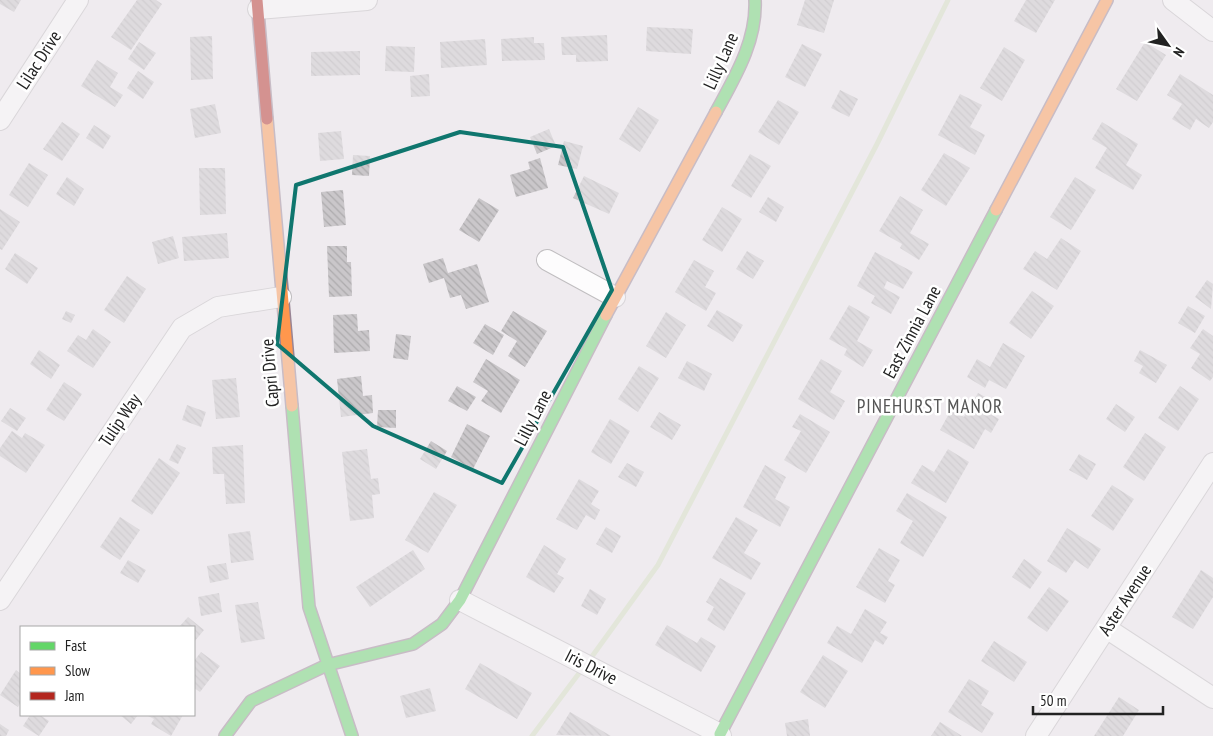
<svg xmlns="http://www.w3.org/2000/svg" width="1213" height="736" font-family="'PT Sans Narrow',sans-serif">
	<defs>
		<pattern id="building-back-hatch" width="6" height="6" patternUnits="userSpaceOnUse" patternTransform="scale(1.25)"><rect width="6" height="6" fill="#cac7ca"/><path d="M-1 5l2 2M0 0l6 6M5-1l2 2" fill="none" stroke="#adabad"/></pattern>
	</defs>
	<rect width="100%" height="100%" fill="#efebef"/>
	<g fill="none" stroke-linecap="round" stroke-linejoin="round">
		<!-- stream -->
		<path stroke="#d5e0c2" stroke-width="5" d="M588,662L658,565L877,144L948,0
			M532,736L583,668"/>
	</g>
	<!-- building -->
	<path fill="url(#building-back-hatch)" d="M0,0H21L14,12L0,4Z
		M137,0H156L162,4L131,50L111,37Z
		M805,0H834L824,33L797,25Z
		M1026,0H1055L1036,33L1014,21Z
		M647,27L693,29L691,54L646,51Z
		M607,35L608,61L576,62V55H562L561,37Z
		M212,36L213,79L191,80L190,37Z
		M534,37V43H544L545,60L502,61L501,39Z
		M485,39L487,65L441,68L440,42Z
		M139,42L156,53L144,70L128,59Z
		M1145,42L1166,55L1137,101L1116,89Z
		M802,44L822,54L805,87L785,77Z
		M386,46L415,47L414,72L385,71Z
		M1004,47L1025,60L1002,101L980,88Z
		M360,51V75L311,76V52Z
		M97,60L118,73L110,87L123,95L115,107L81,86Z
		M138,71L154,82L143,99L127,88Z
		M429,74L430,96L411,97L410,76Z
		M1180,74L1213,95V122L1209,128L1196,119L1190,130L1172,119L1182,104L1167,95Z
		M840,90L858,99L849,117L831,108Z
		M960,94L982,105L970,127L985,135L975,155L938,135Z
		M778,100L799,112L779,145L758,132Z
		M215,104L221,133L195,138L190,109Z
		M638,107L659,120L640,152L619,139Z
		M62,122L80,134L62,161L43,149Z
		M1102,122L1138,144L1126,165L1142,175L1133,190L1095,168L1107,148L1092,139Z
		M94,125L111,136L103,149L86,138Z
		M549,129L556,146L537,154L530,137Z
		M341,131L344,159L320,161L318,133Z
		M564,141L583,146L577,169L558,165Z
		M944,153L970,168L946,206L921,190Z
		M750,154L771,166L751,198L731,186Z
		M353,155L370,156L369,176L352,175Z
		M540,158L548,188L516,197L510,175L530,169L528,162Z
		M29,163L48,175L28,207L9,195Z
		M199,168H225L226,214L200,215Z
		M584,176L619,193L609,214L573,198Z
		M67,177L84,189L74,206L56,194Z
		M1075,177L1096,190L1071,230L1050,217Z
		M343,190L346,225L324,227L321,192Z
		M900,196L923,210L910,233L929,244L919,260L900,248L902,244L879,231Z
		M768,197L784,207L776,222L759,212Z
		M479,198L499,210L479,242L459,230Z
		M722,207L742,219L722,252L702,240Z
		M0,209L20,222L2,250L0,249Z
		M227,233L229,258L184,261L182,237Z
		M173,236L179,258L158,264L152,242Z
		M1061,238L1081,251L1057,290L1023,269L1035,251L1047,259Z
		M327,246H347V262H351L352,296L329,297Z
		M747,251L764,261L753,279L736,269Z
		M875,252L913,272L903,289L887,281L884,288L900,297L891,314L871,303L875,296L857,286Z
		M15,253L38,268L27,284L5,269Z
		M443,258L448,273L477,264L489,302L466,309L461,295L450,298L444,278L429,283L423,264Z
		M694,260L714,271L705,287L716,293L706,311L675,292Z
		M127,276L146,289L124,323L104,310Z
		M1207,280L1213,284L1211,309L1195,297Z
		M1032,291L1054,306L1031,339L1009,323Z
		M849,305L870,317L857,341L873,350L863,367L844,355L847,349L829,339Z
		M1188,306L1205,316L1195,333L1178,323Z
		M717,310L743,325L733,342L707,326Z
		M66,311L75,315L71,323L62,319Z
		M513,311L547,331L525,367L508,356L517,341L501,331Z
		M666,312L686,325L666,358L646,346Z
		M357,314L358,331L369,330L370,351L334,353L333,315Z
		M485,324L504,335L493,355L473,343Z
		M93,329L111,342L93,368L67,351L78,335L86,340Z
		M1203,329L1213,336V377L1210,381L1191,368L1200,354L1190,348Z
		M396,334L411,336L408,360L393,358Z
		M1003,343L1025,356L1006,389L989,380L985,388L967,377L977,359L990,367Z
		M39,350L60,365L51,379L30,364Z
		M1140,350L1167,365L1156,383L1139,373L1143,366L1134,361Z
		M486,359L520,380L501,413L481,401L488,391L473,382Z
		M821,359L842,371L830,392L845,401L834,420L798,399Z
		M687,361L712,374L704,391L678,378Z
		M639,366L659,378L638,412L618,399Z
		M361,376L363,396L372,395L373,413L341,417L337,379Z
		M236,378L240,417L216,419L212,380Z
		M64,382L82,394L64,421L46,410Z
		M457,386L476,397L467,411L448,401Z
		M1180,386L1199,399L1178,431L1158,418Z
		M978,393L996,403L990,414L999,419L991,433L985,429L974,449L940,430L951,410L964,417Z
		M1116,404L1135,417L1125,432L1106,419Z
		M187,405L206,412L201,427L182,420Z
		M10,408L26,418L17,431L1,421Z
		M378,410H396V428L377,427Z
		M659,412L681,425L672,440L650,427Z
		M800,414L830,432L806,473L784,460L801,431L792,427Z
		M610,419L630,431L611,464L591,452Z
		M467,424L490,436L473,469L451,457Z
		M12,431L22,438L25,433L45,445L26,473L0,456V448Z
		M1145,433L1166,447L1144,481L1123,467Z
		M431,441L447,451L436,469L420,459Z
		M177,444L186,448L178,464L169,460Z
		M243,445L245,503L226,504L224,474H213L212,447Z
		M367,449L371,479L378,478L380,494L372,495L374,518L350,521L342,452Z
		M948,449L969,462L946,503L911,483L922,465L934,472Z
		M1079,454L1096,464L1087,480L1069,470Z
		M159,458L180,473L152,515L131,501Z
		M627,463L644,472L636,487L618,477Z
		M765,465L786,477L775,499L790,507L780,527L743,507Z
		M579,479L599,491L591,504L600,510L595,520L586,515L577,530L556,519Z
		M1112,485L1134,499L1113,531L1091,516Z
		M434,492L457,505L428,553L405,540Z
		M907,493L947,517L923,557L900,543L913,521L896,511Z
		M120,517L140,530L120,560L100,547Z
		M736,517L758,530L744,553L761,563L751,580L712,558Z
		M606,527L621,536L612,553L596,544Z
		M1067,528L1101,549L1088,569L1075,560L1066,573L1047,561Z
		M250,531L254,560L231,563L228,534Z
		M544,545L566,559L557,574L564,578L554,593L526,577Z
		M879,548L900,560L888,581L895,585L885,603L856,587Z
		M413,550L425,569L370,607L356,587Z
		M1024,559L1042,572L1030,589L1012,577Z
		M128,560L146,570L138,583L120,573Z
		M226,563L229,579L210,583L207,566Z
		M1201,570L1213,578V597L1193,629L1172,617Z
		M720,578L746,593L724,631L707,620L714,607L706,602Z
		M1049,587L1069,601L1047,632L1027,618Z
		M590,589L606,599L597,615L581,606Z
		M219,593L222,612L201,616L198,597Z
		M258,602L265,639L241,643L235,605Z
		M865,609L887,622L880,633L888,637L883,645L875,640L862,663L827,643L837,626L851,634Z
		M188,617L204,630L194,642V627H179Z
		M667,625L697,643L701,637L716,646L701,672L655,645Z
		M994,641L1027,662L1014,682L981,661Z
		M201,652L220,666L200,692L194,688V661Z
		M823,655L848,671L825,708L800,692Z
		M480,663L532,693L517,719L465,689Z
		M16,670L21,674V702L18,707L0,695Z
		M969,679L989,691L981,705L994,713L982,733L948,712Z
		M430,688L436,711L406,718L400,696Z
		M1119,697L1139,710L1123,736H1094Z
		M570,712L611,736L556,735Z
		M30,715H40L49,721L39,736L23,726Z
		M120,715H138L131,724Z
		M146,715H183L171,736L151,724L154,719Z
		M808,719L810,736H787L785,723Z
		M940,722L962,736H931Z
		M0,724L9,730L6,736H0Z"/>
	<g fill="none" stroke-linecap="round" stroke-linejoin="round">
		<!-- street casing -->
		<g stroke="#c0bec0" stroke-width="22">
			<path id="street" d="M1173,0L1213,31
				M258,9L367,0
				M0,120L78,0
				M547,260L615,297
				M0,600L182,328L218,307L281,297
				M460,600L720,734L721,736
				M1106,628L1213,698
				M1036,736L1213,463"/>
		</g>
		<!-- fast casing -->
		<g stroke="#998494" stroke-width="14">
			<path id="fast" d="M716,112C735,77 757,41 755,0
				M292,406L309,607L352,736
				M720,734L996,210
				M225,736L251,701L327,665L413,644L442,624L460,600L606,315"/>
		</g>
		<!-- slow casing -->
		<g stroke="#998494" stroke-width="14">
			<path id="slow" d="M267,119L292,406
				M996,210L1107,0
				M606,315L716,112"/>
		</g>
		<!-- jam casing -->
		<g stroke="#998494" stroke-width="14">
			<path id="jam" d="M257,0L267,119"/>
		</g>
		<!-- street -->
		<use href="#street" stroke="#fdfcfd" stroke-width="20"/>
		<!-- fast -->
		<use href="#fast" stroke="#63d668" stroke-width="11"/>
		<!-- slow -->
		<use href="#slow" stroke="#ff974d" stroke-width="11"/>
		<!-- jam -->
		<use href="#jam" stroke="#b3261e" stroke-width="11"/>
	</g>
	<!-- marked area -->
	<path d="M0 0H1213V736H0ZM460,132L563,147L612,290L502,483L373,426L277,344L296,185Z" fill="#efebef" fill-opacity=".55" fill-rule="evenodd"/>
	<path fill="none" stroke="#0f766e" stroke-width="4" stroke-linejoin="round" d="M460,132L563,147L612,290L502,483L373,426L277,344L296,185Z"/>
	<g text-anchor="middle" stroke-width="5" stroke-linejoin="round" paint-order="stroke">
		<!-- street labels -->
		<g font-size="18" fill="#222" stroke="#fff">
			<text transform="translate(39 60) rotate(-57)" y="6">Lilac Drive</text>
			<text transform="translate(721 61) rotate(-66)" y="6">Lilly Lane</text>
			<text transform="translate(912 332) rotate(-62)" y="6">East Zinnia Lane</text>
			<text transform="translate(270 373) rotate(-95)" y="6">Capri Drive</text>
			<text transform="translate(533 418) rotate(-63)" y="6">Lilly Lane</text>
			<text transform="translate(120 420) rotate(-56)" y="6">Tulip Way</text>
			<text transform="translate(1125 600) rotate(-57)" y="6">Aster Avenue</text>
			<text transform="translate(591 667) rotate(27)" y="6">Iris Drive</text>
		</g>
		<!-- neighbourhood labels -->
		<g font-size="19" letter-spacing="1" fill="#555" stroke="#fff">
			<text x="930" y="413">PINEHURST MANOR</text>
		</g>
	</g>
	<!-- legend -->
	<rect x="20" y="626" width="175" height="90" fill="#ffffff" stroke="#a7a7a7"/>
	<rect x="30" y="642" width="25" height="8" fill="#63d668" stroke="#a7a7a7"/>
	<text x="65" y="651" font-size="15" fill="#222222">Fast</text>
	<rect x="30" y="667" width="25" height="8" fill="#ff974d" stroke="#a7a7a7"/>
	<text x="65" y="676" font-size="15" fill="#222222">Slow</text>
	<rect x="30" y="692" width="25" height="8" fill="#b3261e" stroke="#a7a7a7"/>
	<text x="65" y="701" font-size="15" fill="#222222">Jam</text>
	<!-- north arrow -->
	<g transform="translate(1168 45) rotate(123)" stroke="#ffffff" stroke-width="4" paint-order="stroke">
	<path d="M0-4L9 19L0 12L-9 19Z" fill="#222222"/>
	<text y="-8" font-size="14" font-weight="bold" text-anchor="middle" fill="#222222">N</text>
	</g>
	<!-- scale -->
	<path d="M1033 706v8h130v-8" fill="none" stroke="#222222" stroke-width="2.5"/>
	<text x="1040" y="706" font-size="15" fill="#222222" stroke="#ffffff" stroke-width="4" paint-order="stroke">50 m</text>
</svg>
